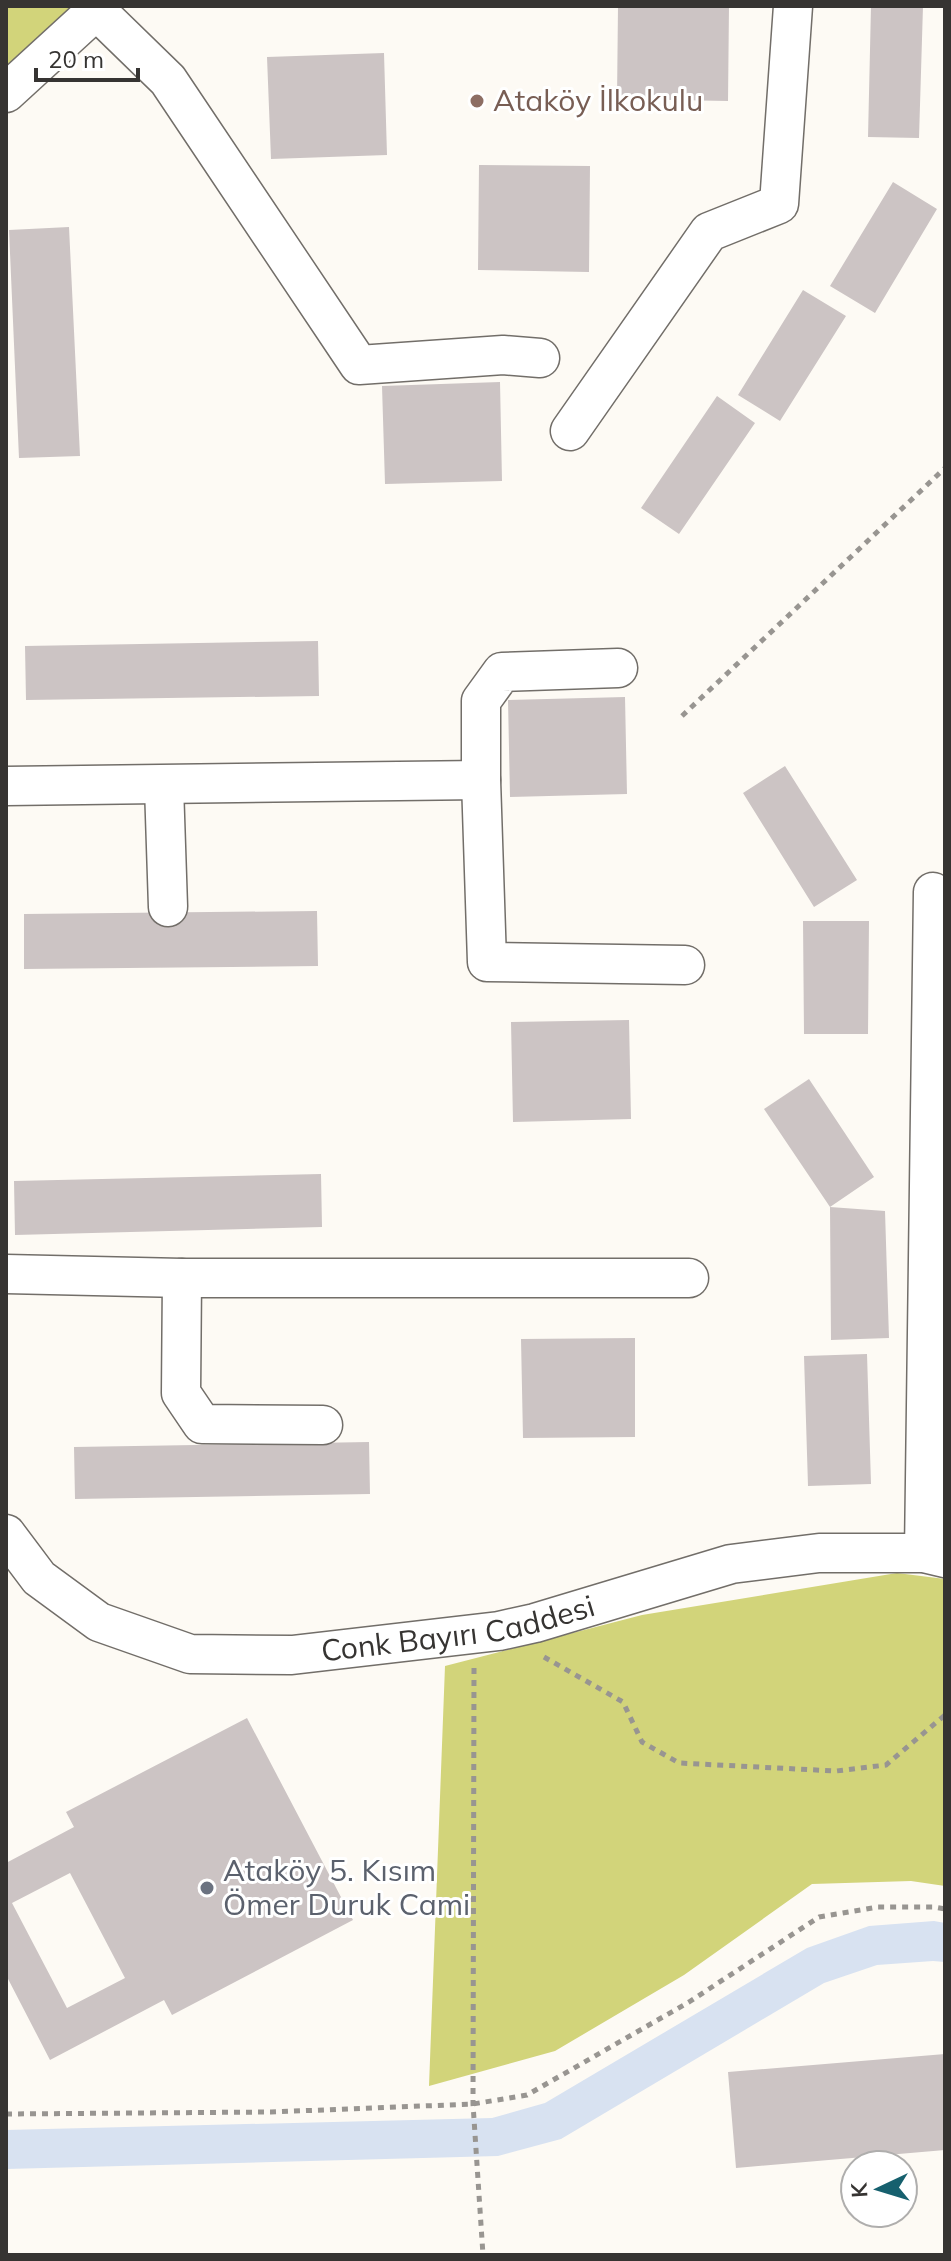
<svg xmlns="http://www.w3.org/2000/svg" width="951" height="2261" font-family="Mulish,sans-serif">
	<rect width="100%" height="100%" fill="#fdfaf4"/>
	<!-- green -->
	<path fill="#d2d47a" d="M6,6H85L6,76Z
		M897,1573L945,1579V1886L911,1881L812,1884L684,1975L555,2051L429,2086L445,1666L642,1615Z"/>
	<!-- water -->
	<path fill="#d8e2f1" d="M934,1921L945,1923V1962L933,1961L877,1965L824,1983L561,2139L498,2156L6,2169V2130L492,2118L545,2103L807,1948L869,1926Z"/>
	<!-- building -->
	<path fill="#ccc4c4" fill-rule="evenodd" d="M618,6H729L728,101L617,99Z
		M871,6H923L919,138L868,137Z
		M384,53L387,155L271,159L267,57Z
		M479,165L590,166L589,272L478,270Z
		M893,182L937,209L875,313L830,286Z
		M69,227L80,456L19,458L9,230Z
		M803,290L846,316L780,421L738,395Z
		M500,382L502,481L385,484L382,386Z
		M717,396L755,423L679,534L641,508Z
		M318,641L319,696L26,700L25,646Z
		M625,697L627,794L510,797L508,700Z
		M785,766L857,880L814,907L743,793Z
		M317,911L318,966L24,969V914Z
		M803,921H869L868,1034H804Z
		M629,1020L631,1119L513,1122L511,1022Z
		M809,1079L874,1177L830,1207L885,1211L889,1338L831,1340L830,1207L764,1109Z
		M321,1174L322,1227L15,1235L14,1181Z
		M635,1338V1437L523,1438L521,1339Z
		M867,1354L871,1484L808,1486L804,1356Z
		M369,1442L370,1494L75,1499L74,1447Z
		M247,1718L353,1920L172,2015L164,2000L50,2060L6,1975V1863L74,1827L66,1812ZM70,1873L125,1978L67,2008L12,1903Z
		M945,2054V2150L736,2168L728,2072Z"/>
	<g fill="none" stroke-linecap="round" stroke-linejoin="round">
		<!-- minor casing -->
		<g stroke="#726e69" stroke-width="41">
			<g id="minor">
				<path d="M96,10L168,80L359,365L503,355L540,358"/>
				<path d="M6,93L101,6"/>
				<path d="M570,431L709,232L779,204L793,6"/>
				<path d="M618,668L502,672L481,701V780L487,962L685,965"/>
				<path d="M6,786L481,780"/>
				<path d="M164,786L168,907"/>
				<path d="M6,1274L182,1278H689"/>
				<path d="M182,1278L181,1393L202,1424L323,1425"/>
				<path id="s1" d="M6,1534L39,1578L99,1622L190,1654L292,1655L499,1631L535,1623L731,1564L819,1553H924L945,1558"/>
				<path d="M924,1553L933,892"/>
			</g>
		</g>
		<!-- path -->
		<path stroke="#989591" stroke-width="5" stroke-dasharray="6 6" stroke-linecap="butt" d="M682,716L945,468
			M544,1657L623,1702L642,1742L679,1763L836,1771L886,1765L945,1715
			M474,1668L473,2104L483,2255
			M6,2114L271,2112L473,2104L527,2095L689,2002L819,1917L878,1907H934L945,1909"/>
		<!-- minor -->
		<use href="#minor" stroke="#fff" stroke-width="38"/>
	</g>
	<!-- markers -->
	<circle fill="#8d6e63" stroke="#fff" stroke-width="3" cx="477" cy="101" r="8"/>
	<circle fill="#6b7280" stroke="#fff" stroke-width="3" cx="207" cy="1888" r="8"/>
	<g text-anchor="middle" stroke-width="6" stroke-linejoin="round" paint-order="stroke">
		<!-- education labels -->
		<g font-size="30" fill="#785e54" stroke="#fff" text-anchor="start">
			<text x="493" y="111">Ataköy İlkokulu</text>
		</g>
		<!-- street labels -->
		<g font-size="30" fill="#363432" stroke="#fff">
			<text dy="10" stroke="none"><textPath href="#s1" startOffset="496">Conk Bayırı Caddesi</textPath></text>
		</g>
		<!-- worship labels -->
		<g font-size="30" fill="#5b616d" stroke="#fff" text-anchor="start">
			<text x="223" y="1881">Ataköy 5. Kısım<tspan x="223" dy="34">Ömer Duruk Cami</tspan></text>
		</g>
	</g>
	<!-- border -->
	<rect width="951" height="2261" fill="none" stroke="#363432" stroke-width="16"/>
	<!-- north arrow -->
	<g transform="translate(879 2189) rotate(266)"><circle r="38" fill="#ffffff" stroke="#afaead" stroke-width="2"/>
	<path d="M0-6L14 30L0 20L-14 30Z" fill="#16606e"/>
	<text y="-12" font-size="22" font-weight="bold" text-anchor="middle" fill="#363432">K</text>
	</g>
	<!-- scale -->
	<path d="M36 68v12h102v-12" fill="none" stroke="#363432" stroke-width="4"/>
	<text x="48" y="68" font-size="24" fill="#363432" stroke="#ffffff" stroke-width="6" paint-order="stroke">20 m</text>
</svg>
